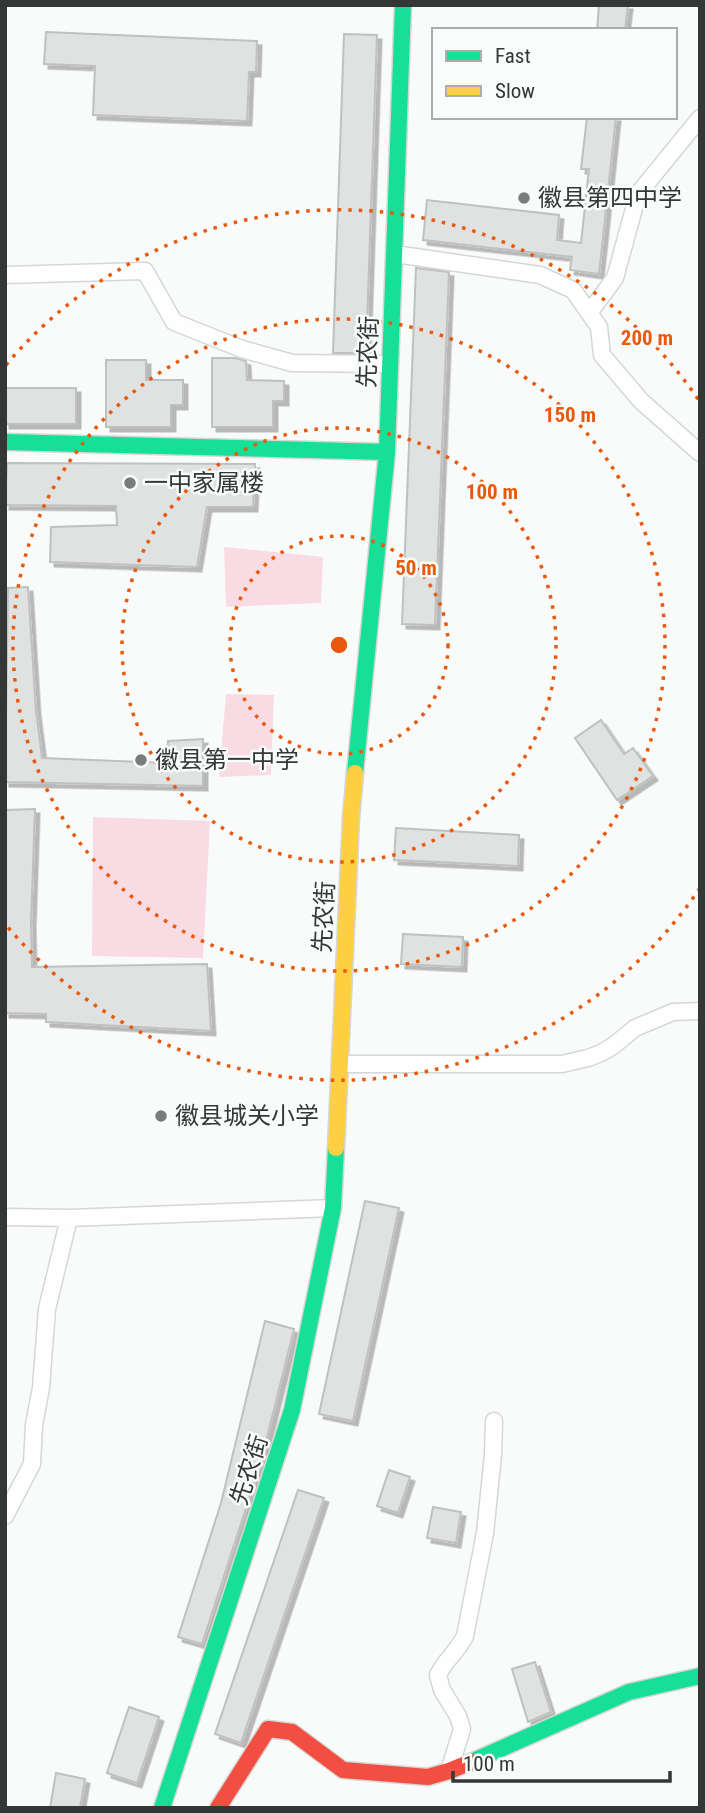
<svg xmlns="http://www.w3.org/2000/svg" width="705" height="1813" font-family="'Roboto Condensed','Noto Sans SC',sans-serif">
	<defs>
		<filter id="shadow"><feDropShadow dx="4.5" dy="4.5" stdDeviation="0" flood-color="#0004"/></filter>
	</defs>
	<rect width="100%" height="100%" fill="#f9fbfa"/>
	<!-- green -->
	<path fill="#f9dbe3" d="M224,547L323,557L321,603L226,607Z
		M226,694L274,695L271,775L219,777Z
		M93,817L210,821L203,958L92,956Z"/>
	<!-- building -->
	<path fill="#e0e2e1" stroke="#bfc1c0" stroke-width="2" filter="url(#shadow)" d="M599,5H628L625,30H597Z
		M46,32L257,41L256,72H249L247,121L93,115L95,66L44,64Z
		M344,34L377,35L366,353H333Z
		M587,117H616L599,274L570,270L572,257L423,240L427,200L559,215L557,240L581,243L589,169H581Z
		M416,268L449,272L435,625L402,624Z
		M212,358H235L246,361L247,380L284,381V401H273V427H212Z
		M106,360H146V380H183V405H171V427H106Z
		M5,388H76V424H5Z
		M7,463L255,464L253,507H207L197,567L50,562L51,527L117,525L116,506L5,505Z
		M28,587L36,711L42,758L167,763L168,741L203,739V786L5,782L8,588Z
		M601,720L624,754L633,748L653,776L617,800L575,738Z
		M35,809L31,922L32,967L207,964L211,1031L46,1022V1014L5,1013V810Z
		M396,828L519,835L518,866L394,860Z
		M403,934L463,937L462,967L401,964Z
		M365,1201L399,1208L353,1421L319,1414Z
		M265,1321L294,1329L260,1465L202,1644L178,1637L221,1503Z
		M389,1470L410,1477L398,1513L377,1506Z
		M298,1490L324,1498L241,1743L215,1734Z
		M433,1507L461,1512L456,1543L427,1538Z
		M535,1662L551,1712L528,1722L512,1669Z
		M129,1707L159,1717L137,1783L107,1773Z
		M56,1773L85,1779L80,1808H50Z"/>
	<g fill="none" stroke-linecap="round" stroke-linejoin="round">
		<!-- street casing -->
		<g stroke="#d5d7d6" stroke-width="19">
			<path id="street" d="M395,254L540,275L573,290L599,327L602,355L641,401L700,453
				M5,275L145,271L174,322L242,349L292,363L390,364
				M589,313L615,278L638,194L700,118
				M340,1064H562L588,1058L601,1053L613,1046L635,1028L673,1012L700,1011
				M5,1217L69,1218L333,1208
				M5,1516L32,1464L34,1425L41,1388L47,1309L69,1218
				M449,1771L462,1729L458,1716L442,1690L438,1675C445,1660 458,1651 465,1636L485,1533L493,1455L494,1421"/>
		</g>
		<!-- fast casing -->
		<g stroke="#d5d7d6" stroke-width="19">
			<path id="fast" d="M5,442L387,452
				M355,773L387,452L403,5
				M471,1762L629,1692L700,1676
				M162,1808L292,1410L333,1208L336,1148"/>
		</g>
		<!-- slow casing -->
		<g stroke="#d5d7d6" stroke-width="19">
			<path id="slow" d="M336,1148L351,818L355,773"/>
		</g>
		<!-- jam casing -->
		<g stroke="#d5d7d6" stroke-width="19">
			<path id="jam" d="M218,1808L268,1729L292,1732L343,1770L428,1777L449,1771L471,1762"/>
		</g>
		<!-- street -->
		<use href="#street" stroke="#fefefe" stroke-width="16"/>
		<!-- fast -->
		<use href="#fast" stroke="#16e098" stroke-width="16"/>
		<!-- slow -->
		<use href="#slow" stroke="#ffcf43" stroke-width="16"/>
		<!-- jam -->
		<use href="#jam" stroke="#f24e42" stroke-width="16"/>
	</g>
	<!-- distance rings -->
	<g fill="none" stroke="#e8590c" stroke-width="3.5" stroke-dasharray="3.5 7">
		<circle cx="339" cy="645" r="109"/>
		<circle cx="339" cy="645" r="217"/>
		<circle cx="339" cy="645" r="326"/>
		<path d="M700 888A435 435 0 0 1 6 925M6 365A435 435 0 0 1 700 402"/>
	</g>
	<!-- markers -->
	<g fill="#7a7c7b" stroke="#f8fcfa" stroke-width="2.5">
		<circle cx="524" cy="198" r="7"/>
		<circle cx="130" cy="483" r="7"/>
		<circle cx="141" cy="760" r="7"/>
		<circle cx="161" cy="1116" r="7"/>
	</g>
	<g text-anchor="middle" stroke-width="5" stroke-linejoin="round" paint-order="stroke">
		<!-- poi labels -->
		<g font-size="24" fill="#353736" stroke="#f8fcfa" text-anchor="start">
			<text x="538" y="206">徽县第四中学</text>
			<text x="144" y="491">一中家属楼</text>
			<text x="155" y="768">徽县第一中学</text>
			<text x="175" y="1124">徽县城关小学</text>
		</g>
		<!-- street labels -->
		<g font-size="24" fill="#353736" stroke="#f8fcfa">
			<text transform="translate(368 352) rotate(-88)" y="8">先农街</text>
			<text transform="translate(324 917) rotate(-87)" y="8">先农街</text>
			<text transform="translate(249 1470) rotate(-72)" y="8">先农街</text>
		</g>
	</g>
	<circle cx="339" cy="645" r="10" fill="#e8590c" stroke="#f8fcfa" stroke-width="3.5"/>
	<g font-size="21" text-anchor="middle" font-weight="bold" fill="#e8590c" stroke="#f8fcfa" stroke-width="5" stroke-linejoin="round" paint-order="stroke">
		<text x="647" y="345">200 m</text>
		<text x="570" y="422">150 m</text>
		<text x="492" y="499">100 m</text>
		<text x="416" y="575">50 m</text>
	</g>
	<!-- border -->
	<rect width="705" height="1813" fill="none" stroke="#353736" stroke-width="14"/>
	<!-- legend -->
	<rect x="432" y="28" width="245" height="91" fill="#f8fcfa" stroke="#aaadac" stroke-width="2"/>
	<rect x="446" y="51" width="35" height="10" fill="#16e098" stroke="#aaadac" stroke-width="2"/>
	<text x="495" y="63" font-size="21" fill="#353736">Fast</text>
	<rect x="446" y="86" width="35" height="10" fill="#ffcf43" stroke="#aaadac" stroke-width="2"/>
	<text x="495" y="98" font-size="21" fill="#353736">Slow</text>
	<!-- scale -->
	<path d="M453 1771v10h217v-10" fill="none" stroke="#353736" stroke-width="3.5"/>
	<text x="463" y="1771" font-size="21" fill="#353736" stroke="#f8fcfa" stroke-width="5" paint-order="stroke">100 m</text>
</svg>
